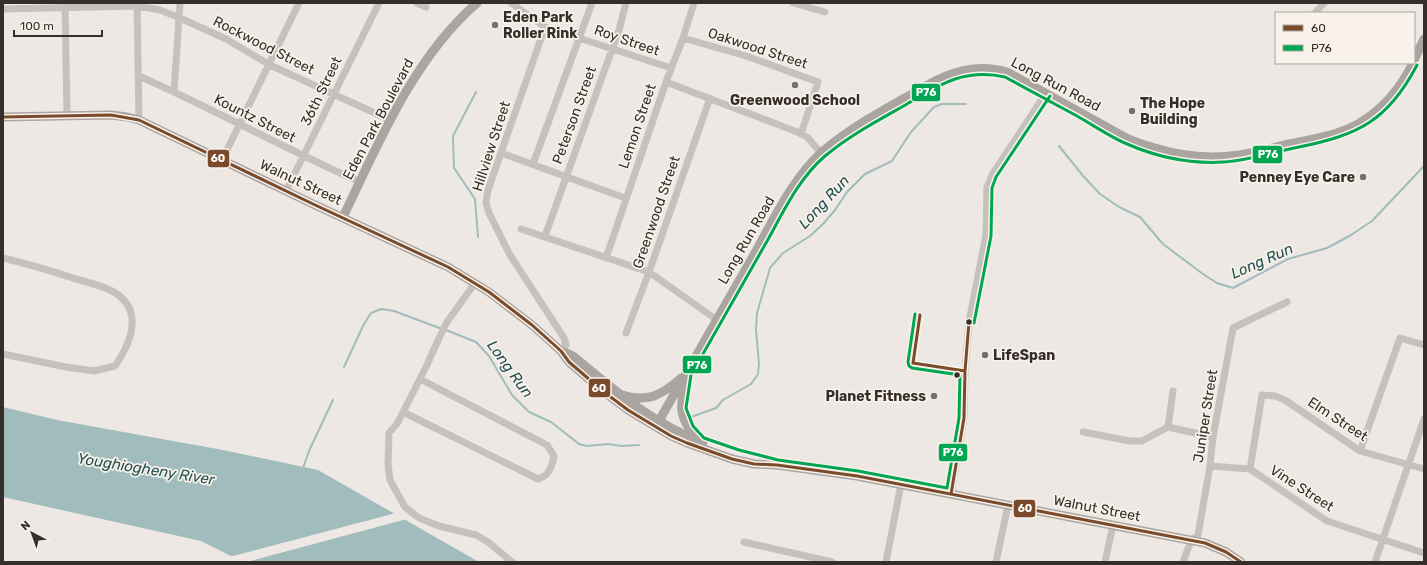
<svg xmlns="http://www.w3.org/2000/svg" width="1427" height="565" font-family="Rubik,sans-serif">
	<rect width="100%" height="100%" fill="#ede8e3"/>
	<!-- water -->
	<path fill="#a1bcbc" d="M3,407L57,420L223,450L318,470L479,562H243L201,541L3,497Z"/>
	<!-- pier -->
	<path fill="#ede8e3" d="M396,513L407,519L247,562H238L229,557Z"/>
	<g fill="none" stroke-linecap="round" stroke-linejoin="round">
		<!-- stream -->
		<path stroke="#a1bcbc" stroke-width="2" d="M476,92L453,136L454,168L475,199L478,237
			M1059,146L1084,177L1100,194L1119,207L1140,217L1163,244L1203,274L1217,283L1233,288L1288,259L1327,248L1351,235L1372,221L1424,166
			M446,330L476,342L489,356L512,395L529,412L551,422L579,444L587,446L608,444L621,446L639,445
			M344,367L364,324L371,313L381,309L394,311L442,329
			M691,417L716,408L723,400L751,384L758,374L759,364L756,330L757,313L770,268L783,253L810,236L823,224L835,210L847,192L865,174L892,161L911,132L934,107L942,104H966
			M303,468L309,451L333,400"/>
		<!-- minor -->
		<path stroke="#c6c1bc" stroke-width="7" d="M137,3L139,120
			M417,3L426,7
			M511,3L545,27L671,68
			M793,3L825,12
			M65,4L67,116
			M3,9L138,6L160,10L180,18L226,39L270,65L390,120
			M1315,13L1324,3
			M545,27L488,190L486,203L489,213L510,255L564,338L566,345L561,351
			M683,38L746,56L818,82L801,134
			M139,76C214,109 285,149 360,182
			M666,82L800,133L807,137L821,153
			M174,92L180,3
			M501,153L625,198
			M222,160L299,3
			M533,164L592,3
			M286,191L379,3
			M521,229L649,272L717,320
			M545,236L619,30L626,3
			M3,258C28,264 52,271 76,279C87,282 98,285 108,289C145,306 133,340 115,366L94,371L66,367L3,354
			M606,258L666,82L683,38L694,3
			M475,283L447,322L440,336L426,367L397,424L389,433L388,464L390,480L405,507L419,518L439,526L476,535L488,542L512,562
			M626,333L649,272L710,98
			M403,412L538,479C549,476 552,467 554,456L547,445L420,379
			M1168,427L1213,437
			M1168,427L1173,391
			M1083,432L1130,441H1142L1168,427
			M1360,451L1400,338L1424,345
			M1210,466L1250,469L1327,521L1424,553
			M1250,469L1262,395L1275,396L1285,400L1360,451L1424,469
			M951,494L964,418L965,371L969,322L986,235L987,187L992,175L1046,93
			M744,542L832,562
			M886,562L901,484
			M996,562L1008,505
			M1105,562L1113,525
			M1183,562L1191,541L1198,535L1210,466L1213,437L1233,328L1287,302
			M1375,562L1424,419"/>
		<!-- major -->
		<path stroke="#aba5a1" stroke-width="9" d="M1414,60L1424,39
			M3,117L111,115L127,117L139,120L313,204L448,267L489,292L532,325L561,351L569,362L604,392L628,410L671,436L687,443L732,459L754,464L777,465L857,476L1205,543L1226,552L1241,562
			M343,217C378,144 414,57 477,3
			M562,351L573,356C615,391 651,422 703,443
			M685,380C680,406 678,418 697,438
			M622,395C648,403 662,395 681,378
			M656,426C689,369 722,311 755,253C774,219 792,179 822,152C856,123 898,102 937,80C961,69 981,65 1007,72L1128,139C1164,153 1200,161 1239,155C1255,153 1272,148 1289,144C1304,141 1319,138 1334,134C1370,124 1397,96 1413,63"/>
		<!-- bus-1 casing -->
		<g stroke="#f8f2eb" stroke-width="6">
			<path id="bus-1" d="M3,117L111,115L139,120L313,204L448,267L489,292L532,325L561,351L569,362L604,392L628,410L671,436L687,443L732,459L754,464L777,465L857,476L1205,543L1226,552L1241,562
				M920,315L913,363L965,371
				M951,494L964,418L965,371L969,322"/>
		</g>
		<!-- bus-2 casing -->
		<g stroke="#f8f2eb" stroke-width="6">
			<path id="bus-2" d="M915,314L908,362L909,366L912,368L960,375L959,418L947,488L858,471L778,460L739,450L704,438L693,426L686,408L691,375C716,331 741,287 766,243C783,213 798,179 825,156C850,135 879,120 907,104C940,84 965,68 1005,77C1029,90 1053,103 1077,116C1093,125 1110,137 1127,144C1157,157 1192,164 1224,162C1250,160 1274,152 1299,147C1358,135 1388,121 1417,65
				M974,323L991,236L992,188L996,177L1050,96"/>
		</g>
		<!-- bus-1 -->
		<use href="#bus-1" stroke="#7a4b2a" stroke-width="3"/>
		<!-- bus-2 -->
		<use href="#bus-2" stroke="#00a651" stroke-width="3"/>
	</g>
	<!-- markers -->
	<g fill="#766f6b" stroke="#f8f2eb" stroke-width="1.5">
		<circle cx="495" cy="25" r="4"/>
		<circle cx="795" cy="85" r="4"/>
		<circle cx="1132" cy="111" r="4"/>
		<circle cx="1363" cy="177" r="4"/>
		<circle cx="985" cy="355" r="4"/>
		<circle cx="934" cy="396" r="4"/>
	</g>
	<g fill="#362e2a" stroke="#f8f2eb" stroke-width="1.5">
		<circle cx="969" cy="322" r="3.5"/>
		<circle cx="957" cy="375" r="3.5"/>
	</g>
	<g text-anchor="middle" stroke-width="3.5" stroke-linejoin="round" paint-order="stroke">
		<!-- poi labels -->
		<g font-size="14" font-weight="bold" fill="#362e2a" stroke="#f8f2eb" text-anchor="start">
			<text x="503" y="22">Eden Park<tspan x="503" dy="16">Roller Rink</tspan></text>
			<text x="795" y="105" text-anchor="middle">Greenwood School</text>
			<text x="1140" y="108">The Hope<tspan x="1140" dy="16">Building</tspan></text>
			<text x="1355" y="182" text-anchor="end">Penney Eye Care</text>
			<text x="993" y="360">LifeSpan</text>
			<text x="926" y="401" text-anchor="end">Planet Fitness</text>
		</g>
		<!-- street labels -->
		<g font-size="14" fill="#362e2a" stroke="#f8f2eb">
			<text transform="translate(627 40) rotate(19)" y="5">Roy Street</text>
			<text transform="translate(264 45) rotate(27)" y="5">Rockwood Street</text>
			<text transform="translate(758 48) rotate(18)" y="5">Oakwood Street</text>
			<text transform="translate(1056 84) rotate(28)" y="5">Long Run Road</text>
			<text transform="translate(321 91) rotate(-64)" y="5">36th Street</text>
			<text transform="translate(574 115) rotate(-70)" y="5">Peterson Street</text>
			<text transform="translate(255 118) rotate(27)" y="5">Kountz Street</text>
			<text transform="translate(378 119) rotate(-62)" y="5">Eden Park Boulevard</text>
			<text transform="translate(637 126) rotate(-71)" y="5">Lemon Street</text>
			<text transform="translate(491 146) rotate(-72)" y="5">Hillview Street</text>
			<text transform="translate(301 182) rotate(25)" y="5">Walnut Street</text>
			<text transform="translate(656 212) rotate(-71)" y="5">Greenwood Street</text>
			<text transform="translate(746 240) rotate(-60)" y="5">Long Run Road</text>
			<text transform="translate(1205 416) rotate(-81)" y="5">Juniper Street</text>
			<text transform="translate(1338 419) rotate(33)" y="5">Elm Street</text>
			<text transform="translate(1302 488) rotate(33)" y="5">Vine Street</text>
			<text transform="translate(1097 508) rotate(11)" y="5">Walnut Street</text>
		</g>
		<!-- water labels -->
		<g font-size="15" font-style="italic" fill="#235154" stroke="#f8f2eb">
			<text transform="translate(824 202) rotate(-47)" y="5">Long Run</text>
			<text transform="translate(1262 261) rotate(-24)" y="5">Long Run</text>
			<text transform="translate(510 369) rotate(54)" y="5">Long Run</text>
			<text transform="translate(146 469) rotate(9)" y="5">Youghiogheny River</text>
		</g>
	</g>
	<g stroke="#f8f2eb" stroke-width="1.5">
		<rect x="911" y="83" width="30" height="19" rx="4" fill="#00a651"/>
		<rect x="1252" y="145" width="31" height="19" rx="4" fill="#00a651"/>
		<rect x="207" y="149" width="23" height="19" rx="4" fill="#7a4b2a"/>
		<rect x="682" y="355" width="30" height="19" rx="4" fill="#00a651"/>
		<rect x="588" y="378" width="23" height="20" rx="4" fill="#7a4b2a"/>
		<rect x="938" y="443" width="30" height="19" rx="4" fill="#00a651"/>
		<rect x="1013" y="499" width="23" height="19" rx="4" fill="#7a4b2a"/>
	</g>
	<g font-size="11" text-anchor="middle" font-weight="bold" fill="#fff">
		<text x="926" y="96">P76</text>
		<text x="1268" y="158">P76</text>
		<text x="218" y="162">60</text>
		<text x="697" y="369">P76</text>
		<text x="599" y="392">60</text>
		<text x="953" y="456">P76</text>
		<text x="1025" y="512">60</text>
	</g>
	<!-- border -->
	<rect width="1427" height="565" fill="none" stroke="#362e2a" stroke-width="8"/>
	<!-- legend -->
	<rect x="1275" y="12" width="140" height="52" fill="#f8f2eb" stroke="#aaa49e"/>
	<rect x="1283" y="25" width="20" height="6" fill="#7a4b2a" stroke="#aaa49e"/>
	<text x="1311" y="32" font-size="12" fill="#362e2a">60</text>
	<rect x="1283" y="45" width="20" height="6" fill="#00a651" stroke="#aaa49e"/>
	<text x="1311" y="52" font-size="12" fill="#362e2a">P76</text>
	<!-- north arrow -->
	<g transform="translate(32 533) rotate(319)" stroke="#f8f2eb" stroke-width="3" paint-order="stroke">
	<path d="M0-3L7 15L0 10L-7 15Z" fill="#362e2a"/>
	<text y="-6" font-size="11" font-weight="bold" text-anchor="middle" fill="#362e2a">N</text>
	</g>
	<!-- scale -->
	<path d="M14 30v6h88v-6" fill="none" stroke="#362e2a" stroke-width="2"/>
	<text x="20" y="30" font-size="12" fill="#362e2a" stroke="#f8f2eb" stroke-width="3" paint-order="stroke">100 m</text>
</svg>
